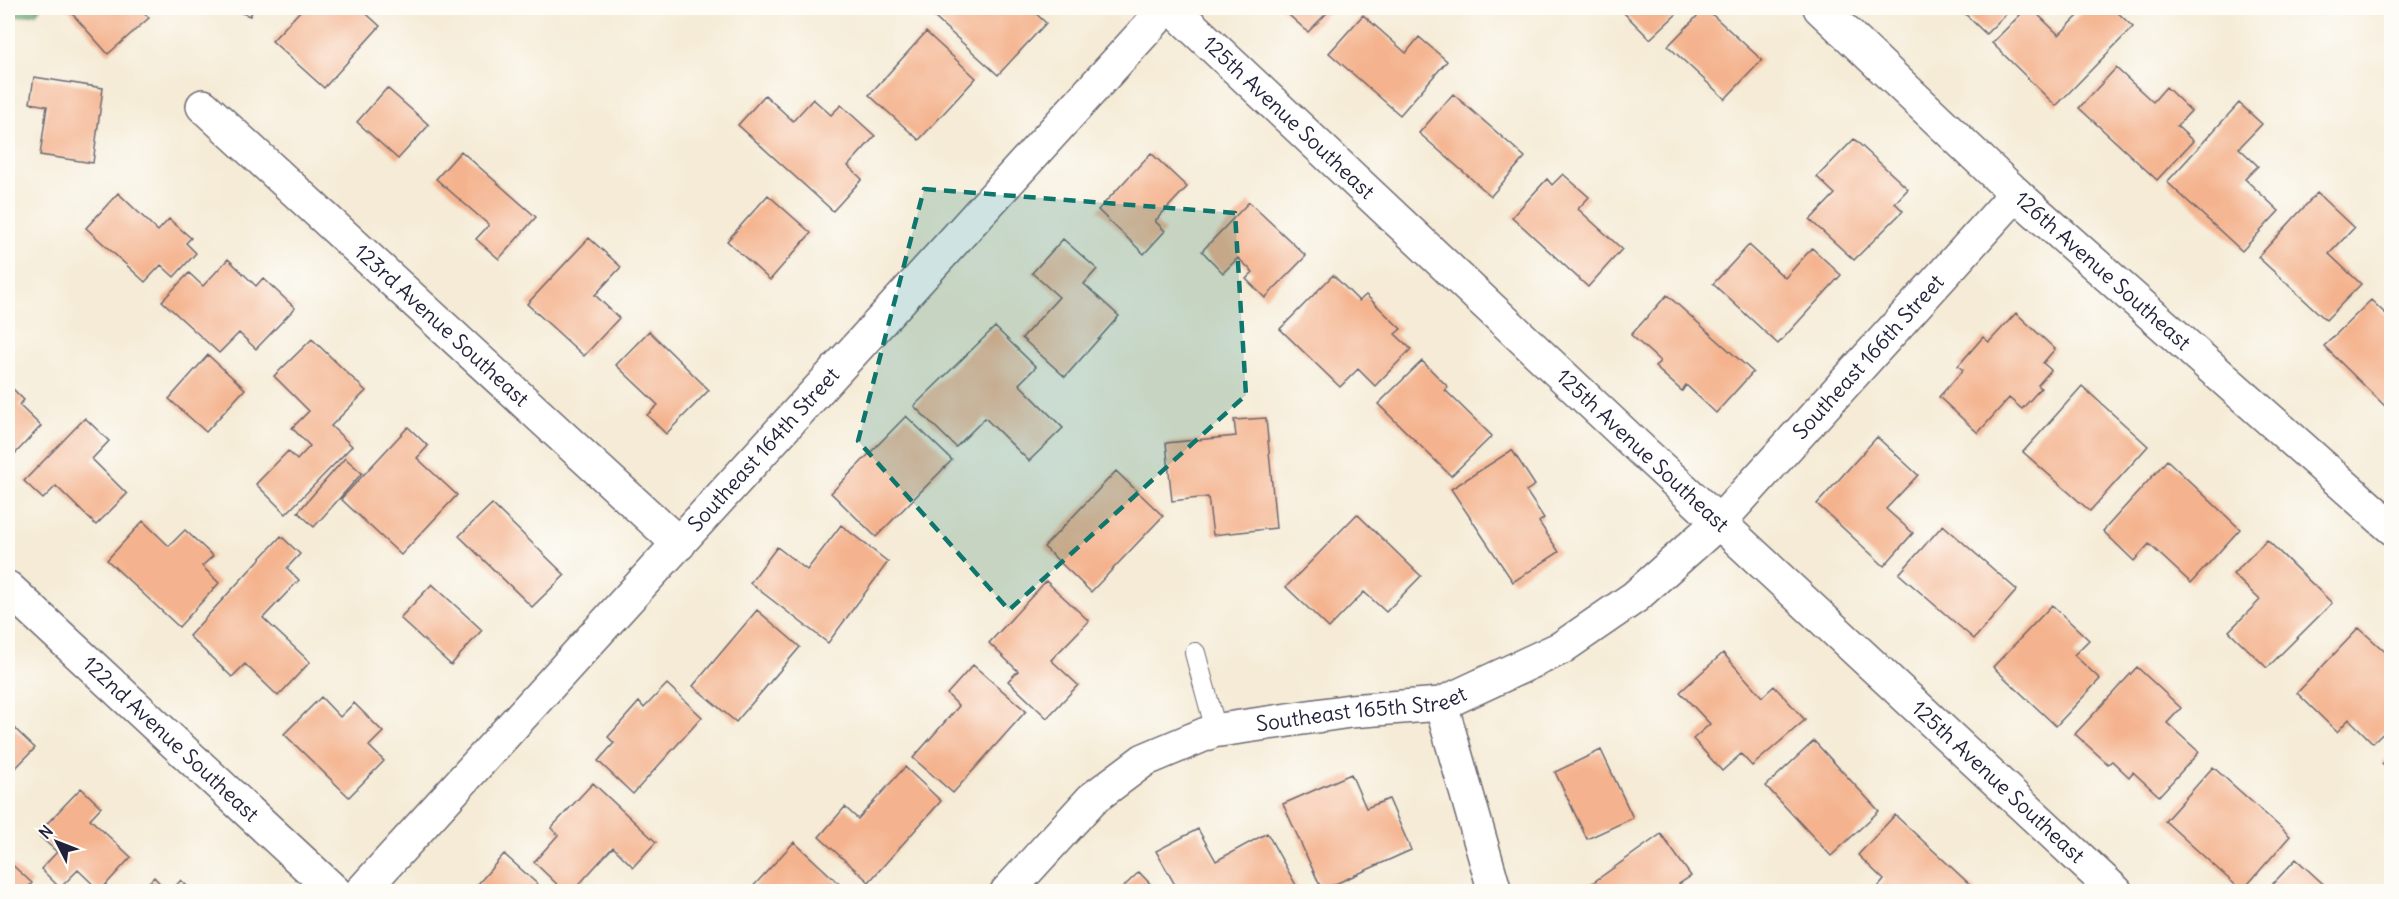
<svg xmlns="http://www.w3.org/2000/svg" width="2399" height="899" font-family="Delius,sans-serif">
	<rect width="100%" height="100%" fill="#fdfcf7"/>
	<filter id="ink" filterUnits="userSpaceOnUse"><feTurbulence type="fractalNoise" baseFrequency=".0167" numOctaves="2"/><feDisplacementMap in="SourceGraphic" scale="12" xChannelSelector="R" yChannelSelector="G"/><feConvolveMatrix kernelMatrix="1 2 1 2 8 2 1 2 1" color-interpolation-filters="sRGB"/></filter>
	<filter id="wash" filterUnits="userSpaceOnUse"><feTurbulence type="fractalNoise" baseFrequency=".008" numOctaves="4" result="noise"/><feDisplacementMap in="SourceGraphic" scale="24" xChannelSelector="R" yChannelSelector="G"/><feGaussianBlur stdDeviation="1.35" result="paint"/><feColorMatrix in="noise" values="0 0 0 0 0 0 0 0 0 0 0 0 0 0 0 0 0 1.4 0 .05"/><feComposite in="paint" operator="in"/></filter>
	<g filter="url(#wash)">
		<rect width="100%" height="100%" fill="#f5ebd6"/>
		<!-- forest -->
		<path fill="#74ba7e" stroke="#4b6e5c" stroke-width="1.5" d="M8,8H40L36,13L8,18Z"/>
		<g id="blocks">
			<!-- building -->
			<path fill="#f4b38e" d="M67,8H140L149,18L108,54Z
				M228,8H254L250,16Z
				M303,8H360L380,26L324,88L272,41Z
				M924,8H1030L1046,23L998,75Z
				M1281,8H1332L1308,32Z
				M1619,8H1683L1650,39Z
				M1705,8L1762,60L1725,99L1668,46Z
				M1959,8H2012L1986,34Z
				M2027,8H2031L2059,35L2086,8H2113L2133,27L2056,106L1992,43Z
				M1363,15L1406,53L1419,37L1447,61L1400,115L1329,53Z
				M926,32L976,78L919,140L869,95Z
				M2116,68L2153,102L2166,87L2191,111L2177,126L2193,141L2157,180L2079,108Z
				M34,77L103,88L93,163L40,155L47,106L30,103Z
				M387,88L429,125L398,159L357,122Z
				M1453,94L1525,157L1491,196L1419,133Z
				M765,95L793,121L813,99L831,115L841,105L875,136L848,166L862,179L833,211L738,125Z
				M2239,103L2262,124L2239,148L2258,166L2245,179L2279,211L2242,251L2167,182Z
				M1854,139L1908,189L1895,203L1903,211L1854,260L1810,220L1835,194L1817,177Z
				M461,151L536,217L499,259L476,239L489,225L436,179Z
				M1151,153L1187,187L1155,221L1165,231L1144,254L1098,210Z
				M1563,174L1589,197L1578,209L1622,249L1588,287L1512,217L1547,179L1552,185Z
				M118,193L158,231L169,219L191,238L186,243L196,253L174,277L161,265L145,282L86,228Z
				M2317,193L2354,228L2329,254L2361,284L2326,320L2258,257Z
				M768,195L811,233L770,280L727,241Z
				M1249,202L1306,256L1265,298L1246,279L1253,272L1238,258L1223,273L1202,251Z
				M589,238L621,267L595,295L619,318L584,356L527,304Z
				M1063,239L1097,269L1084,284L1119,316L1065,377L1022,338L1059,297L1032,273Z
				M1749,245L1785,278L1812,248L1841,275L1778,344L1713,284Z
				M228,259L256,286L263,278L295,308L256,349L239,333L219,353L162,301L189,273L203,286Z
				M1333,275L1359,301L1366,295L1401,329L1395,334L1411,349L1375,386L1358,369L1340,387L1280,329Z
				M1667,295L1753,372L1716,413L1686,385L1682,391L1655,367L1660,361L1631,335Z
				M2371,300L2392,320V413L2324,346Z
				M2016,313L2055,349L2043,363L2051,370L2038,385L2041,388L2022,409L2009,398L1978,433L1939,397L1963,370L1958,366L1983,337L1989,342Z
				M995,327L1036,367L1019,384L1063,428L1029,461L985,418L956,447L914,406Z
				M649,331L709,390L666,434L647,415L658,405L616,365Z
				M312,339L366,391L331,426L352,446L286,514L256,484L288,451L297,460L310,446L292,428L309,411L274,376Z
				M208,355L245,389L206,432L169,399Z
				M1422,361L1448,387L1445,390L1492,436L1451,476L1378,404Z
				M8,384L24,400L19,405L41,426L13,456L8,451Z
				M2082,386L2148,446L2090,511L2023,452Z
				M906,416L952,460L876,537L831,493Z
				M85,418L109,441L92,459L127,494L96,525L56,486L43,499L24,481Z
				M1266,418L1276,528L1213,535L1208,497L1172,501L1166,443L1236,436L1234,420Z
				M408,427L428,446L417,458L457,495L401,555L341,499Z
				M1877,437L1918,475L1886,509L1913,533L1884,566L1817,504Z
				M1512,450L1535,485L1526,491L1544,518L1539,522L1559,552L1513,582L1451,489Z
				M345,458L362,473L314,527L298,512Z
				M2167,460L2240,529L2191,583L2149,544L2134,561L2103,531Z
				M1116,471L1163,516L1091,592L1044,547Z
				M492,504L565,575L532,607L459,536Z
				M1357,514L1421,576L1386,612L1364,592L1329,628L1286,587Z
				M143,521L169,546L185,530L213,556L202,566L219,583L179,627L107,560Z
				M841,525L888,562L828,643L750,583L777,547L807,570Z
				M1943,525L2017,590L1974,639L1899,574Z
				M281,536L300,554L287,568L299,580L263,618L310,662L278,696L245,664L232,677L189,636Z
				M2267,540L2332,603L2267,668L2229,631L2260,600L2233,574Z
				M1046,581L1089,621L1051,660L1078,685L1047,718L1008,681L1018,671L989,643Z
				M432,584L482,630L451,665L400,618Z
				M2052,605L2089,640L2074,655L2100,679L2056,726L1993,667Z
				M757,610L800,647L736,722L693,686Z
				M2359,628L2392,658V725L2373,743L2349,719L2337,732L2297,693Z
				M1723,653L1762,697L1774,686L1805,720L1752,766L1741,754L1722,771L1693,739L1710,724L1680,692Z
				M973,665L1026,711L953,793L913,758L959,706L947,694Z
				M2137,667L2181,708L2167,723L2199,752L2159,796L2133,772L2129,777L2112,761L2108,764L2075,734Z
				M667,684L702,717L633,794L598,761L614,743L608,737L639,702L644,708Z
				M321,697L340,717L354,703L383,732L369,746L384,761L349,797L284,734Z
				M8,722L35,748L8,776Z
				M1814,741L1879,811L1831,856L1766,786Z
				M1601,750L1633,818L1587,839L1555,772Z
				M2392,754V773L2382,764Z
				M905,767L941,801L869,882L819,837L845,807L858,819Z
				M2213,767L2290,836L2242,891L2165,821Z
				M1351,774L1366,808L1389,799L1411,850L1322,890L1283,804Z
				M593,783L656,842L633,867L613,847L572,892H565L534,862L558,835L551,828Z
				M81,788L101,807L90,819L131,857L100,891L78,870L60,888L41,869L57,852L37,834Z
				M1895,815L1978,892H1874L1884,880L1858,855Z
				M1198,829L1216,861L1267,833L1297,887L1288,892H1179L1156,851Z
				M1661,834L1691,876L1679,884L1685,892H1596L1591,884Z
				M794,842L848,892H748Z
				M504,854L543,889L540,892H471Z
				M2296,859L2332,892H2265Z
				M8,861L32,883L24,892H8Z
				M1139,872L1158,892H1118Z
				M154,877L168,892H140Z
				M181,880L193,892H170Z"/>
		</g>
	</g>
	<g filter="url(#ink)">
		<use href="#blocks" fill-opacity="0" stroke="#6c6871" stroke-width="1.5"/>
		<g fill="none" stroke-linecap="round" stroke-linejoin="round">
			<!-- lane casing -->
			<g stroke="#6c6871" stroke-width="22">
				<path id="lane" d="M1195,653L1216,730"/>
			</g>
			<!-- street casing -->
			<g stroke="#6c6871" stroke-width="36">
				<g id="street">
					<path id="s1" d="M1172,8L1637,446L2116,892"/>
					<path id="s2" d="M1820,8L2016,194L2392,528"/>
					<path id="s3" d="M203,106L679,544"/>
					<path id="s4" d="M8,588L335,892"/>
					<path d="M1441,704L1495,892"/>
					<path id="s5" d="M361,892L1166,8"/>
					<path id="s6" d="M1007,892L1092,799L1144,760L1213,731L1350,711L1441,704L1561,648L1635,597L1720,521L2016,194"/>
				</g>
			</g>
			<!-- lane -->
			<use href="#lane" stroke="#fff" stroke-width="20"/>
			<!-- street -->
			<use href="#street" stroke="#fff" stroke-width="33"/>
		</g>
	</g>
	<!-- marked area -->
	<path fill="#0f766e" fill-opacity="0.2" stroke="#0f766e" stroke-width="4.5" stroke-dasharray="12 8" stroke-linejoin="round" d="M924,189L1235,213L1246,395L1009,610L858,441Z"/>
	<g text-anchor="middle" stroke-width="6" stroke-linejoin="round" paint-order="stroke">
		<!-- street labels -->
		<g font-size="21" fill="#22223b" stroke="#fdfcf7">
			<text dy="7" stroke="none"><textPath href="#s1" startOffset="160">125th Avenue Southeast</textPath></text>
			<text dy="7" stroke="none"><textPath href="#s2" startOffset="386">126th Avenue Southeast</textPath></text>
			<text dy="7" stroke="none"><textPath href="#s3" startOffset="324">123rd Avenue Southeast</textPath></text>
			<text dy="7" stroke="none"><textPath href="#s6" startOffset="1053">Southeast 166th Street</textPath></text>
			<text dy="7" stroke="none"><textPath href="#s5" startOffset="598">Southeast 164th Street</textPath></text>
			<text dy="7" stroke="none"><textPath href="#s1" startOffset="646">125th Avenue Southeast</textPath></text>
			<text dy="7" stroke="none"><textPath href="#s6" startOffset="416">Southeast 165th Street</textPath></text>
			<text dy="7" stroke="none"><textPath href="#s4" startOffset="222">122nd Avenue Southeast</textPath></text>
			<text dy="7" stroke="none"><textPath href="#s1" startOffset="1132">125th Avenue Southeast</textPath></text>
		</g>
	</g>
	<!-- margin -->
	<rect width="2399" height="899" fill="none" stroke="#fdfcf7" stroke-width="30"/>
	<!-- north arrow -->
	<g transform="translate(57 842) rotate(312)" stroke="#fdfcf7" stroke-width="4.5" paint-order="stroke">
	<path d="M0-4.5L10 22L0 15L-10 22Z" fill="#22223b"/>
	<text y="-9" font-size="16" font-weight="bold" text-anchor="middle" fill="#22223b">N</text>
	</g>
</svg>
